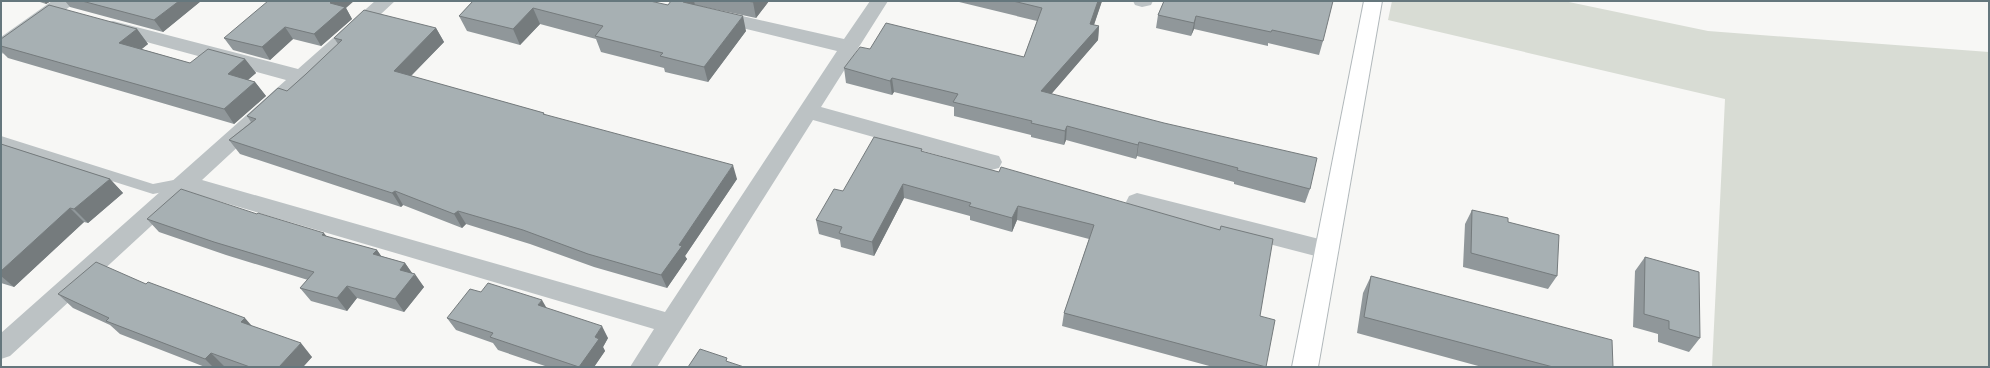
<svg xmlns="http://www.w3.org/2000/svg" width="1990" height="368" font-family="'DejaVu Sans',sans-serif">
	<rect width="100%" height="100%" fill="#f7f7f5"/>
	<!-- green -->
	<path fill="#d8dcd4" d="M1392,1H1564L1708,31L1989,52V367H1712L1725,99L1388,20Z"/>
	<g fill="none" stroke-linecap="round" stroke-linejoin="round">
		<!-- secondary casing -->
		<g stroke="#b1b8bb" stroke-width="2">
			<path id="secondary" d="M1364,1H1382L1318,367H1292Z"/>
		</g>
		<!-- lane -->
		<path fill="#bcc2c4" fill-rule="evenodd" d="M1,136L153,184L184,178L189,179L191,183L189,187L184,188L153,194L1,146Z"/>
		<!-- street -->
		<path fill="#bcc2c4" fill-rule="evenodd" d="M52,1H74L72,5L8,52L1,54V37Z
			M375,1H395L202,180L665,312L837,51L709,20L706,16L709,12L716,10L844,39L870,1H888L821,107L991,154L999,156L1002,162L999,168L991,170L813,120L657,367H630L654,329L188,192L10,356L1,359V333L286,80L106,31L103,27L106,23L113,21L298,69Z
			M1133,1H1153L1151,5L1142,7L1135,5Z
			M1137,193L1327,241L1335,243L1339,250L1335,257L1327,259L1129,208L1126,202L1129,196Z"/>
		<!-- secondary -->
		<use href="#secondary" fill="#fff" fill-rule="evenodd"/>
	</g>
	<!-- wall -->
	<path fill="#90979a" d="M37,1H51L46,4Z
		M65,1H201L163,32L70,7Z
		M473,1L668,5L671,1H769L756,18L695,5L746,31L708,82L665,72L664,68L601,52L596,39L540,24L520,45L467,31L459,16Z
		M955,1H1102L1094,25L1099,26L1098,40L1051,94L1310,189L1305,203L1234,184V182L1137,156L1136,159L1066,140L1064,145L1031,137V135L954,116V107L894,92L892,95L846,83L844,68L870,49L1024,57L1037,21Z
		M1164,1L1323,41L1319,55L1268,43V46L1194,29L1191,36L1156,28L1158,15Z
		M346,8L352,19L321,46L293,39L270,60L233,50L224,38Z
		M436,28L444,42L411,76L544,113L545,115L737,179L685,256L687,259L667,288L594,267L530,244L466,224L462,228L403,205L401,207L240,154L229,140L251,122L247,116L287,91L306,74L338,44L334,38Z
		M137,29L148,44L141,49L190,63L245,59L256,73L248,80L255,82L266,96L234,124L8,58L1,51V39Z
		M1,144L110,179L123,193L88,223L84,222L14,287L1,283Z
		M922,149V152L999,172L1260,316L1266,367H1213L1062,326L1064,313L1089,239L1017,220L1012,232L970,220V216L904,198L874,256L841,247L840,240L819,234L816,220Z
		M1472,210L1508,222L1557,276L1548,289L1463,267L1465,224Z
		M257,214L327,237L377,250L381,256L405,263L412,273L424,287L404,312L357,298L347,311L311,301L300,288L308,280L226,255L159,232L147,219Z
		M1645,257L1700,338L1689,352L1658,342V334L1633,327L1635,271Z
		M1371,276L1613,367H1482L1357,333L1363,293Z
		M146,284L252,326L312,357L303,367H227L224,366L223,367H205L120,334L110,325L73,308L58,294Z
		M481,292L546,308L608,338L603,347L605,351L594,367H548L498,350L493,343L456,330L447,318Z"/>
	<!-- shaded-wall -->
	<path fill="#757b7d" d="M44,1H51L46,4Z
		M179,1H201L163,32L154,20Z
		M332,1H354L346,8L352,19L321,46L314,34L330,3Z
		M681,1H694L695,5L688,7Z
		M754,1H769L756,18L753,2Z
		M1098,1H1102L1090,36L1099,26L1098,40L1041,106V91L1090,24Z
		M533,8L540,24L520,45L513,29Z
		M743,16L746,31L708,82L704,67Z
		M1196,16L1194,29L1191,36L1194,23Z
		M285,27L293,39L270,60L262,47Z
		M436,28L444,42L402,85L394,71Z
		M137,29L148,44L131,58L119,43Z
		M245,59L256,73L238,88L228,74Z
		M892,78L894,92L892,95L890,81Z
		M255,82L266,96L234,124L224,109Z
		M1067,126L1066,140L1064,145L1065,131Z
		M1139,142L1137,156L1136,159L1138,145Z
		M733,165L737,179L685,256L687,259L667,288L661,275L679,245Z
		M110,179L123,193L88,223L74,209Z
		M903,184L904,198L874,256L872,242Z
		M395,191L403,205L401,207L392,193Z
		M1018,206L1017,220L1012,232V218Z
		M70,208L84,222L14,287L1,276V271Z
		M458,211L466,224L462,228L454,214Z
		M324,233L334,246L322,235Z
		M377,250L386,263L373,254Z
		M405,263L414,276L415,274L424,287L404,312L395,299L400,270Z
		M347,286L357,298L347,311L337,298Z
		M542,300L549,312L538,305Z
		M245,318L257,332L241,322Z
		M602,326L608,338L603,347L605,351L594,367H579L595,337Z
		M301,343L312,357L303,367H279Z
		M211,353L224,366L223,367H213L205,359Z"/>
	<!-- building -->
	<path fill="#a7b0b3" stroke="#757b7d" d="M82,1H179L154,20Z
		M268,1H332L330,3L345,7L314,34L285,27L262,47L224,38Z
		M473,1H650L668,5L671,1H683V2L743,16L704,67L660,56L663,53L595,36L603,26L533,8L513,29L459,16Z
		M746,1H754L753,2Z
		M1013,1H1098L1090,24L1099,26L1041,91L1164,123L1317,158L1310,189L1237,170L1238,168L1139,142L1138,145L1067,126L1065,131L1031,123L1032,121L953,102L958,94L892,78L890,81L844,68L860,47L870,49L886,23L1024,57L1042,8Z
		M1164,1H1333L1323,41L1272,30L1271,32L1196,16L1194,23L1158,15Z
		M49,5L137,29L119,43L190,63L208,49L245,59L228,74L255,82L224,109L1,46V39Z
		M364,10L436,28L394,71L544,113L543,114L733,165L679,245L682,246L661,275L588,254L523,230L458,211L454,214L395,191L392,193L229,140L256,119L247,116L278,88L287,91L306,74L342,40L334,38Z
		M874,137L922,149L921,151L999,172L1001,167L1220,230L1221,226L1273,239L1260,316L1275,320L1266,367L1064,313L1094,225L1018,206L1012,218L969,206L971,203L903,184L872,242L839,233L842,227L816,220L834,189L843,191Z
		M1,144L110,179L74,209L70,208L1,271Z
		M181,189L257,214L258,213L324,233L322,235L377,250L373,254L405,263L400,270L415,274L395,299L347,286L337,298L300,288L314,272L214,242L147,219Z
		M1472,210L1508,218V222L1559,235L1557,276L1471,253Z
		M1645,257L1699,272L1700,338L1669,329V321L1644,314Z
		M96,262L146,284L148,282L245,318L241,322L301,343L279,367H250L211,353L205,359L106,321L109,318L58,294Z
		M1371,276L1612,340L1613,367H1553L1364,317Z
		M488,283L542,300L538,305L602,326L595,337L599,339L579,367L490,337L493,333L447,318L470,289L481,292Z
		M700,349L727,358L726,361L744,367H688Z"/>
	<!-- border -->
	<rect width="1990" height="368" fill="none" stroke="#65777d" stroke-width="4"/>
</svg>
